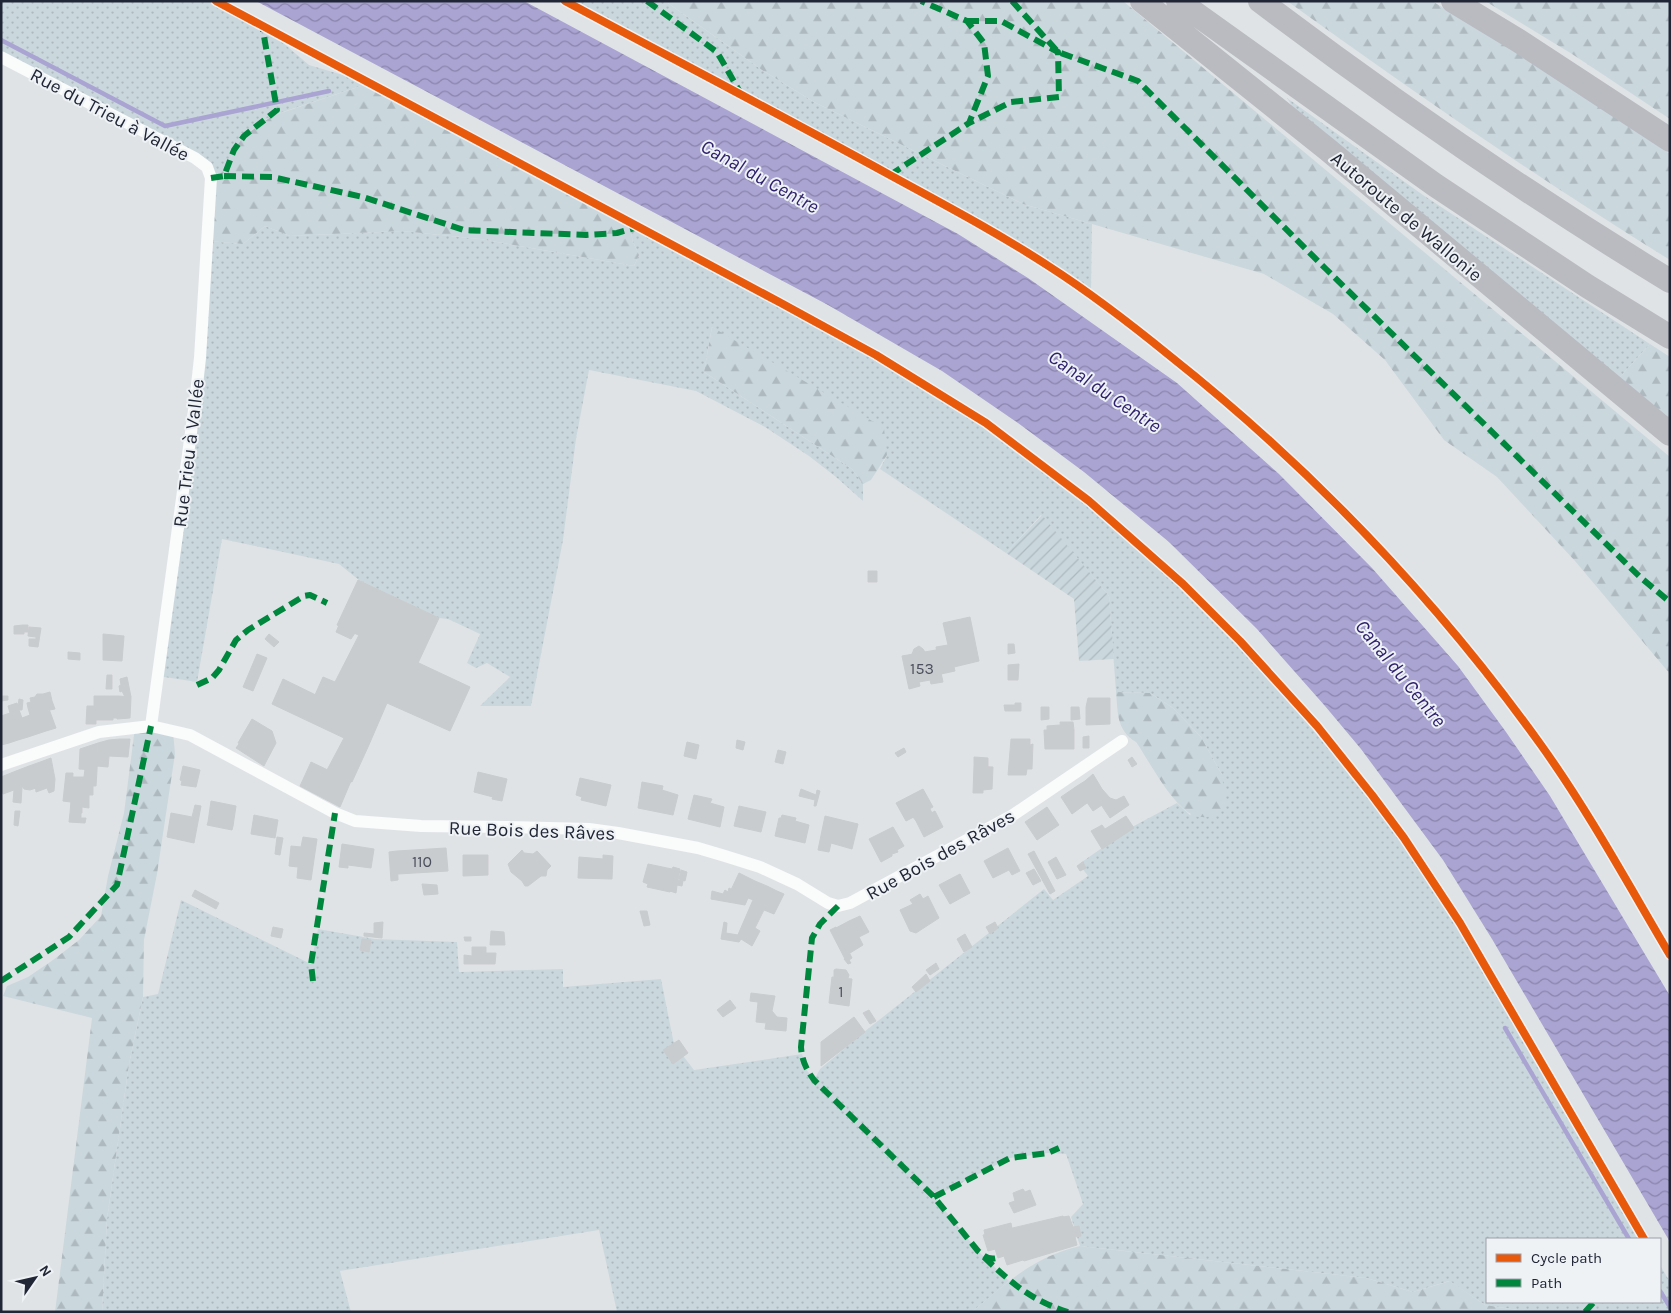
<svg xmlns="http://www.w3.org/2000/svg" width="1671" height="1313" font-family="Karla,sans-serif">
	<defs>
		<pattern id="grass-dots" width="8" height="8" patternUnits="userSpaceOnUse" patternTransform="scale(1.25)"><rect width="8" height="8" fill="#cad8de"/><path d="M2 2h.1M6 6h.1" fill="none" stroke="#adb9bf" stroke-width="1.8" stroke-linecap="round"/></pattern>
		<pattern id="forest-firs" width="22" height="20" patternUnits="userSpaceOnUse" patternTransform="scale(1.25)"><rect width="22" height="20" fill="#cad8de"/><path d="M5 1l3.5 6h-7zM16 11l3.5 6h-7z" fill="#adb9bf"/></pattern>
		<pattern id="garden-furrows" width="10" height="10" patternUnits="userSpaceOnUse" patternTransform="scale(1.25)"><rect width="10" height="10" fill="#cad8de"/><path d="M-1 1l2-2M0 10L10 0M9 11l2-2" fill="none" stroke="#adb9bf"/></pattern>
		<pattern id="water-waves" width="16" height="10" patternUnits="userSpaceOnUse" patternTransform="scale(1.25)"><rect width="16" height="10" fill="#aaa4d3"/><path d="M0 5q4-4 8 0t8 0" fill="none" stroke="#8a85ac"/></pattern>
	</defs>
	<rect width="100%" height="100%" fill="#e0e3e6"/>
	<!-- grass -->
	<path fill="url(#grass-dots)" d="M1,1H216L262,25L309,65L370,83L271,116L244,136L234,150L224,176L211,178L207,167L1,57Z
		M564,1H665L762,70L814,102L1023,204L1092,224L1091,295C1015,242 934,198 853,154C757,103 661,52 564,1Z
		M1287,98L1423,195L1650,344L1619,378L1293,108Z
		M628,221C698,259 767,295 836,334C888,362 940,391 988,425C1148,538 1293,679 1405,840C1455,911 1497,986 1540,1061C1575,1120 1610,1180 1645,1239H1487V1302H1660V1265L1670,1282V1312H1531L1485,1305L1449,1281L1413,1292L1366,1278L1080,1246L1071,1217L1083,1204L1066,1154L1048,1153L1010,1158L934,1197L978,1251L1009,1281L972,1312H617L599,1230L340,1271L351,1312H102L107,1219L129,1064L143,997L158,994L181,900L311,964L318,929L375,939L457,942L459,972L563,969V987L661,979L674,1044L694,1070L802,1054L806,1069L814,1080L820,1069L864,1032L1044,889L1053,900L1088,876L1079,864L1132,827L1177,803L1190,815L1222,775L1201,737L1173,708L1150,693L1116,692L1109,596L1041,515L1006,553L880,469L887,455L712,327L704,372L852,469L863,484V501L836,477L809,456L765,427L696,391L589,370L576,439L563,540L531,706H480L510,677L487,663L476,668L467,663L480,634L448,619L439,618L359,580L339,564L222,539L197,682L158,676L208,241L243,244L265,226L290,236L402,231L480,239L634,266L639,255L633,242Z"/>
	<!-- forest -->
	<path fill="url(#forest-firs)" d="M665,1H1123L1670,457V674L1575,561L1497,477L1444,440L1385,360L1333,314L1264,274L1023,204L814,102L762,70Z
		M1287,1H1432L1516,52L1670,154V260C1539,179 1412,91 1287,1Z
		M1485,1H1670V119L1572,54Z
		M370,83L628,221L633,242L639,255L634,266L480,239L402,231L290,236L265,226L243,244L208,241L211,178L224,176L234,150L244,136L272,116Z
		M712,327L884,428L887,455L871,480L863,484L852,469L704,372Z
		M1650,344L1670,357V421L1619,378Z
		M1116,692L1150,693L1173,708L1201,737L1222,775L1226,807C1218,813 1211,818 1201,817C1177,817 1149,760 1136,742C1116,730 1118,712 1116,692Z
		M135,727L173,731L175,754L157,874L144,940L143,997L129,1064L107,1219L102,1312H55L92,1018L3,996L7,986L28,977L53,960L79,940L101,916L108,876L124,813Z
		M1080,1246L1366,1278L1413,1292L1450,1281L1485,1305L1531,1312H972C1008,1282 1033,1257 1080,1246Z"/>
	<!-- garden -->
	<path fill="url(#garden-furrows)" d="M1042,515L1109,596L1114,659L1079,661L1074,599L1006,553Z"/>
	<!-- water -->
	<path fill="url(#water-waves)" d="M256,1H524L958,234L1028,278L1177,383L1279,474L1372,568L1458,666L1506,732L1550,796L1670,996V1242L1492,939L1443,860L1361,749L1325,706L1257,629L1169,542L1084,472L1018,423L942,371L828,305Z"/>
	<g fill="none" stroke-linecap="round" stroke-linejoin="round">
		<!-- stream -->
		<path stroke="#aaa4d3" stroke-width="4.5" d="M1,40L165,126L329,91
			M1505,1028L1629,1239
			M1660,1291L1670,1307"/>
	</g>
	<!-- building -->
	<path fill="#c9cccf" stroke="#c9cccf" d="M868,571H877V582H868Z
		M358,580L439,618L418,663L337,625Z
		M970,617L979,661L954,667L955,671L941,674L936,647L948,645L943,623Z
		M23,625H28V632H24V634H14V626Z
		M339,625L355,633L351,639L336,632Z
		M29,627L41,628L38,647L29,646V639H36V637L28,636Z
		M103,634L124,636L122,661L103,660Z
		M269,634L279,642L274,647L265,639Z
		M359,635L470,687L450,731L387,703L368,747L353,741L367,717L328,699L326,700L315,695L323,677L335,682Z
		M1008,644H1014L1015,653L1008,654Z
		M919,646L923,649L925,652L912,654L914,649Z
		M936,650L943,682L931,684L930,680L919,682L920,686L909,689L902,656Z
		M68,652L80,653V660L68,659Z
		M257,654L267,658L253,691L243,687Z
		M1019,664L1018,680H1008V665Z
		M107,675H112V689H106Z
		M127,677L131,697H125L122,691L120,692L119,686L121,685L120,679Z
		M283,679L326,700L328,699L367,717L353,741L368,747L352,782L327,770L344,738L272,704Z
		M50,692L52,701L40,704L43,694Z
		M37,694H43L40,704L38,705L35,697Z
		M1,696H8V700L1,701Z
		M94,696H118L117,718H113V720H96V724H86L87,706H94Z
		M118,696L131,697L130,718L117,719Z
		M35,697L38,705L28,708L27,703L31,702L30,698Z
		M1088,698H1110V707H1086Z
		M19,699L23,700L22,710H19L18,706Z
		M52,701L55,709L40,712L38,705Z
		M17,703L19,710L10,713L8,706Z
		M1015,703H1021V711H1005L1004,705H1015Z
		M38,705L40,712L30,715L28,708Z
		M1041,707H1049V719L1041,720Z
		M1071,707H1079L1080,719L1071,720Z
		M1086,707H1110V724L1086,725Z
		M49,709L56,728L46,731L40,712Z
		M19,710L22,718L12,721L10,713Z
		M40,712L46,731L37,734L30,715Z
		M10,713L12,721L3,724L1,716Z
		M30,715L37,734L28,737L22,718Z
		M22,718L28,737L18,740L12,721Z
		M252,719L272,731L276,743L267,760L238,743Z
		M12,721L18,740L9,743L3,724Z
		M1060,722H1073L1074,730H1061Z
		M1,724H3L9,743L1,745Z
		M1060,725L1061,730H1047V726Z
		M1044,730H1061V749H1045Z
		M1061,730H1074V749H1061Z
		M1089,736V748H1083V737Z
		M120,739H130L128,757L109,756V740Z
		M1011,739H1030V745L1033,744L1032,769H1027L1026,775H1008Z
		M109,740V757H98V743Z
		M737,740L745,742L743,750L736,748Z
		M687,742L699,745L696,759L684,756Z
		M98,743L97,770L79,769L80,749Z
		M239,744L267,760L264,766L236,748Z
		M904,748L906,752L898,757L895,753Z
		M778,750L786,752L783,764L775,762Z
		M98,757H109L108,767L97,766Z
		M974,757L988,758V767L974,766Z
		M1132,757L1137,764L1132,767L1128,760Z
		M51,758L55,779L54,791L49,793L47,788L36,792L35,782L49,777L43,761Z
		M43,761L49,777L35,782L29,766Z
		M311,762L351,781L340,807L300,786Z
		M29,766L35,782L22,787L16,771Z
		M183,766L200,770L196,787L181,785L182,781L180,780Z
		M974,766L993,767L992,789L983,790V793H973Z
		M85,769L97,770L96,786H93V795H89V808L82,807V813H70L73,777H84Z
		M16,771L22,787L3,794L1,787V777Z
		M478,772L507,779L502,801L492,799L493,797L474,792Z
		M66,773H73L71,802L63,801Z
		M1093,774L1102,789L1094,794L1085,781Z
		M580,778L611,785L606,806L581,800L582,797L576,795Z
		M1085,781L1094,795L1086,801L1087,803L1077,786Z
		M35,782L36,788L30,790L24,789L23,787Z
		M642,782L663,786L662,790L678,795L673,815L638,808Z
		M1077,786L1087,803L1072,814L1061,797Z
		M22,787L21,803L13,802L14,790Z
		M801,789L816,795L817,790L820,791L816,806H814L815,800L799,796Z
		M923,789L933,807L906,821L896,803Z
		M1102,789L1110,798L1116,800L1124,796L1129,805L1110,818L1094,794Z
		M694,795L712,799L710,803L724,807L720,827L688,819Z
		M1094,795L1102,805L1093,811L1086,801Z
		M211,801L236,806L233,826L208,822Z
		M195,805L201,806L194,843L167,837L171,813L192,817Z
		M739,806L766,812L761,832L734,826Z
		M1047,807L1059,825L1037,840L1025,822Z
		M930,809L932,813L916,821L913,817Z
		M15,811H20L18,826L14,825Z
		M935,811L943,827L924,837L916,821Z
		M70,813H81V818H86L85,823L69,822Z
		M254,815L278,820L275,838L251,834Z
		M782,815L796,818L795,821L809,825L805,843L775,836L779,818H781Z
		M825,816L858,824L852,849L831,843L829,852L818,850Z
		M1126,816L1134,828L1102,849L1091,831L1102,825L1105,829Z
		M208,822L233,826L232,830L207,825Z
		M893,827L904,846L897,850L898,852L892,854V856L881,862L869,839Z
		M277,837L283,838L280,855L275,854Z
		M303,837L317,839L311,880L297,878L298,867L289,866L291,846L301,847Z
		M342,844L374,849L371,868L348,865V868L339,867Z
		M446,848L448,871L398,874L397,851Z
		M1008,848L1020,871L1012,875L1009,870L993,878L984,861Z
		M522,850L524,853L533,854L537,851L551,866L547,870L546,876H541L528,886H525L522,881L511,872L508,864Z
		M397,851L398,880L391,881L389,852Z
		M1034,851L1055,891L1050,894L1028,854Z
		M463,855H488V875L463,876Z
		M603,855L613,856L612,879L578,878L579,857L603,859Z
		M1056,857L1066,875L1057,879L1048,862Z
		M1083,862L1086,868L1080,871L1077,866Z
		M648,864L672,869L673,867L680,869L678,880L673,879L670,892L647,887L648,884L643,882Z
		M1034,869L1041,881L1033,885L1026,873Z
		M681,870L687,872L685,881L679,879Z
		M739,873L755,881L748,898L731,890Z
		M960,874L970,893L950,904L939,885Z
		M673,879L683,881L682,886L677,885L676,893L670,891Z
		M755,881L767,886L759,902L748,898Z
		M422,884L437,885L438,894L424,895Z
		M767,886L777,891L769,907L759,902Z
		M729,888L748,898L745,905L711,899L712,891L723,894L725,890L728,892Z
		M195,890L219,903L216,909L192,896Z
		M777,891L784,894L774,914L764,910L766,906L769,907Z
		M920,894L923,899L928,896L939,918L916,933L910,931L900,910L913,904L910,900Z
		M753,900L759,902L741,939L737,937Z
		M759,902L766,906L755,928L760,931L752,946L741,939Z
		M640,911H647L650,925L644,926Z
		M860,916L869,932L859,937L863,945L850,953L845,944L858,938L849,921Z
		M849,921L858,938L845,944L836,928Z
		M383,922L382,938L364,936V933L374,934V923Z
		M724,922L727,923L726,933L738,935L737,937L741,939L739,942L721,939Z
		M995,922L998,928L990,934L986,927Z
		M273,927L283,929L281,938L271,936Z
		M836,927L851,956L845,959L830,930Z
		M491,931L504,932L505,945H490Z
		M965,934L972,947L964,952L957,939Z
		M464,937H471V941H465Z
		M362,939L371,940L369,952L360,950Z
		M472,947H486V953H496L495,964H464V955L472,956Z
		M851,956L852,958L849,960L851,963L848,964L844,959Z
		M936,963L939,969L930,975L926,970Z
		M836,969L846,970L849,975L848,978L834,977V970Z
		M926,974L930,981L916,992L912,987Z
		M832,977L852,979L849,1006L829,1003Z
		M751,993L775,996L772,1011L777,1017L787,1018L786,1031L765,1029L766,1023L756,1022L758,1002L750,1001Z
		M730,1000L736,1008L723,1017L717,1010Z
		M869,1010L876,1021L870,1024L863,1013Z
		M854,1017L865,1032L821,1066V1042Z
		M679,1040L688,1053L673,1064L663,1050Z
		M1023,1189L1025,1192L1030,1190L1036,1205L1014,1213L1009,1203L1015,1201L1013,1193Z
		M1063,1216L1067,1230L988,1251L983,1235Z
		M1069,1216L1073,1227L1079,1226L1081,1236L1075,1237L1077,1245L1024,1261L1023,1260L1007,1265L1004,1256L998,1258L995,1249L1067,1230L1063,1217Z
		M1011,1223L1012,1229L985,1235L984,1230Z"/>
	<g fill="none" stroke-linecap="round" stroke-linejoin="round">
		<!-- street -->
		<path stroke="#fafbfb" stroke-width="12" d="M1,57L195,158L207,167L211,178L200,358L195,403L151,726
			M1,765L99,732L151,726L190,735L335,813L355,821L421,826L505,827L589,829L618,833L698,848L725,856L760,867L797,884L828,903L838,906L850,903L1013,815L1122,741"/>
		<!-- highway -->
		<path stroke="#babbc1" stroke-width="24" d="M1142,1L1327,149L1670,434
			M1178,1L1435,185L1587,286L1670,337
			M1260,1C1392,101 1529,195 1670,281
			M1453,1L1519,41L1670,140"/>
		<!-- quiet -->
		<path stroke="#00873e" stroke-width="6" stroke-dasharray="12 6" stroke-linecap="butt" d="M647,1L717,52L740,92
			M1012,1L1058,52L1138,81L1326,269L1640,577L1670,602
			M967,21H1001L1058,52L1059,97L1011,102L969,123
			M890,175L969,123L988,76L984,43L967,21L921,1
			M224,176L272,177L363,197L464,230L586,235L617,233L638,227
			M211,178L224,176L234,150L244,136L277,110L262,25
			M197,685L212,678L219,670L236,640L248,630L304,596L310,595L327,603
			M838,906L820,924L812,938L801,1047C802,1061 806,1069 814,1080L934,1197L978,1251C985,1257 989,1260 997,1258
			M1,981L69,937L117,885L151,726
			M313,981L311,964L335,813
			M934,1197L1010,1158L1048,1153L1059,1148
			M984,1257C1010,1282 1032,1301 1068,1312
			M1585,1312L1594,1302"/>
		<!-- cycleway casing -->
		<g stroke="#eef2f5" stroke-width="11">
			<path id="cycleway" d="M216,1L781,303L876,355L986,423L1089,501L1183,584L1240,641L1317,726L1372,795L1404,838L1460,923L1644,1239
				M565,1C673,59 781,115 888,174C943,204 998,233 1050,267C1092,294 1132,325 1170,356C1311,468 1436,599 1541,745C1589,812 1628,884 1670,955"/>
		</g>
		<!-- cycleway -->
		<use href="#cycleway" stroke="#e8590c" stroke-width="8"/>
	</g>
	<g text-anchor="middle" stroke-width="4" stroke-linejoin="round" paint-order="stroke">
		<!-- number labels -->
		<g font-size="16" fill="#4c505e">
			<text x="922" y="674">153</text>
			<text x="422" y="867">110</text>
			<text x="841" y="997">1</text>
		</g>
		<!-- street labels -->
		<g font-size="19" fill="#212637" stroke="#eef2f5">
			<text transform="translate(110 114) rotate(28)" y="7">Rue du Trieu à Vallée</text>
			<text transform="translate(1407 216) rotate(40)" y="7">Autoroute de Wallonie</text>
			<text transform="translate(188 453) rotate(-83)" y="7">Rue Trieu à Vallée</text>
			<text transform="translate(532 830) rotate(2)" y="7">Rue Bois des Râves</text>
			<text transform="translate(940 854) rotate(-29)" y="7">Rue Bois des Râves</text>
		</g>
		<!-- water labels -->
		<g font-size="20" font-style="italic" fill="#2d206e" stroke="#eef2f5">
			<text transform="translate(760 176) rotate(29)" y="7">Canal du Centre</text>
			<text transform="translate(1105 391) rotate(34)" y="7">Canal du Centre</text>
			<text transform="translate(1401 673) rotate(51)" y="7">Canal du Centre</text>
		</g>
	</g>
	<!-- border -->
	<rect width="1671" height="1313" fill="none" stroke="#212637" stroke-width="5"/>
	<!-- legend -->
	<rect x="1486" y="1238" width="175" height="65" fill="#eef2f5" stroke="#9ca0a9"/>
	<rect x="1496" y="1254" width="25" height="8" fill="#e8590c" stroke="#9ca0a9"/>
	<text x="1531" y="1263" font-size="15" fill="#212637">Cycle path</text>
	<rect x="1496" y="1279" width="25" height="8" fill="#00873e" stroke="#9ca0a9"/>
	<text x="1531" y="1288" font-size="15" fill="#212637">Path</text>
	<!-- north arrow -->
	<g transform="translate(35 1278) rotate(56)" stroke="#eef2f5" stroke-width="4" paint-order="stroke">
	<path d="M0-4L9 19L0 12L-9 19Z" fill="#212637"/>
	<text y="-8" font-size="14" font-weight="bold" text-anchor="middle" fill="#212637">N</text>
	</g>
</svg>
